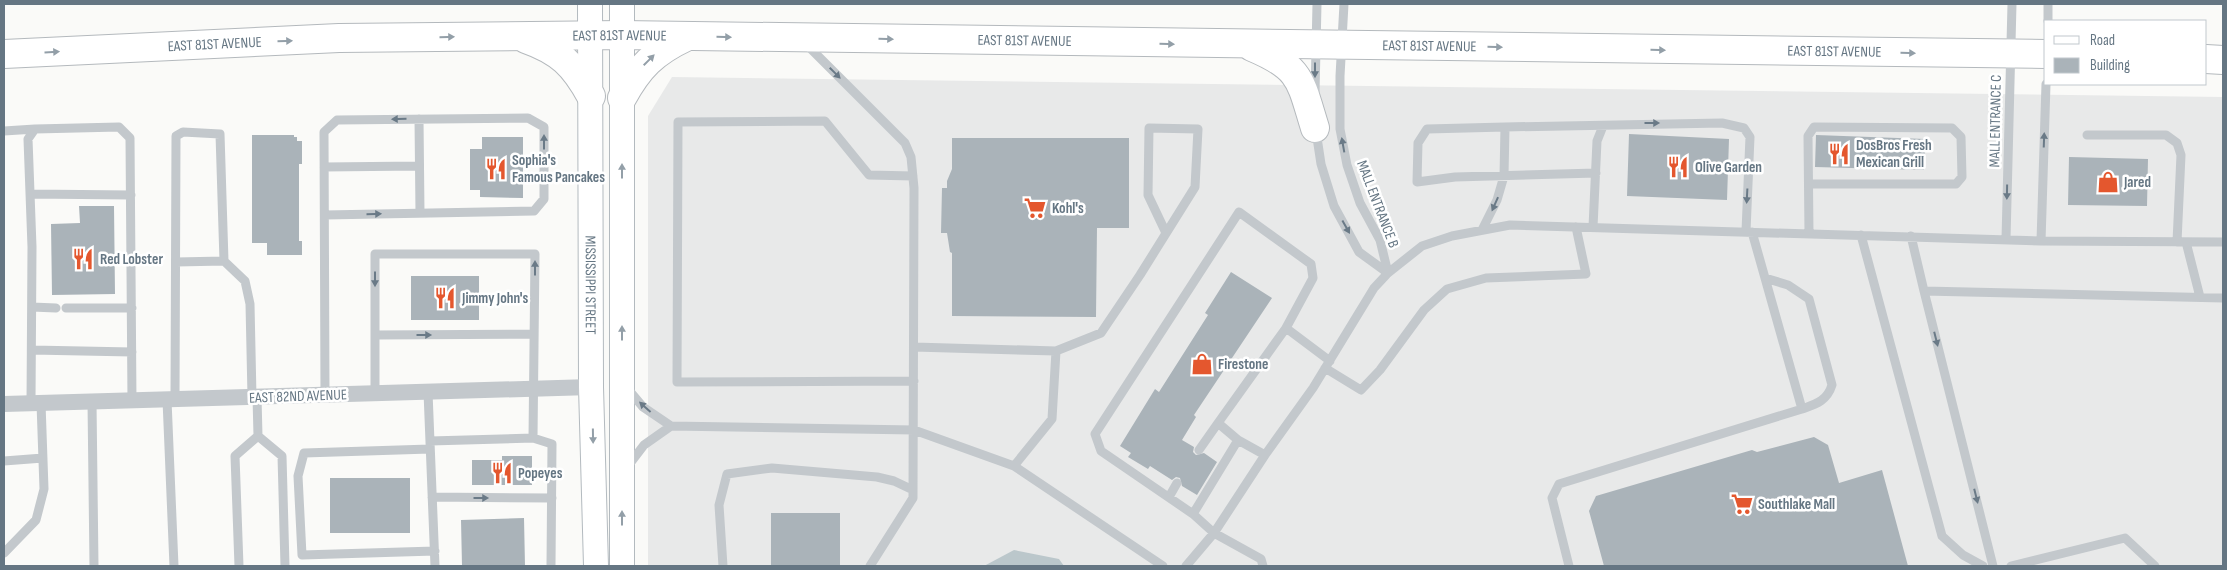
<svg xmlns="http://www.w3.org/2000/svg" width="2227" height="570" font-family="'Sofia Sans Condensed',sans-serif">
	<rect width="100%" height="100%" fill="#fafaf8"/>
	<!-- built -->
	<path fill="#e8e9e9" d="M672,77L2223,97V566H648V116Z"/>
	<!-- water -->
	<path fill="#bbc7cb" d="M1014,550L1059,559L1064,566H984Z"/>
	<!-- building -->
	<path fill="#aab3b9" d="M1629,134L1729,139L1727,200L1627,196Z
		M252,135H294V137H297V141H302V164H299V241H302V255H267V243H252Z
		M1816,135L1925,139L1924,170L1815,167Z
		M482,137H523V198L480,197V190H470V149H482Z
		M952,138H1129V228H1097L1096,317L952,316V253L950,252L947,233H941L942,188H947V181L952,169Z
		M2069,157L2148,159L2147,206L2068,205Z
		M79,206H114L115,294L52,295L51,224L80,223Z
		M1231,272L1272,298L1194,415L1196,417L1182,440L1194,447L1193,452L1196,455L1204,453L1217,462L1197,495L1182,486L1180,478L1176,477L1172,480L1150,466L1148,469L1128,457L1131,453L1120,446L1155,389L1159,392L1208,315L1205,313Z
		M411,276H479V320H411Z
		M1814,437L1828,445L1839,483L1882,470L1908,566H1604L1589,511L1596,496L1752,450L1757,452Z
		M502,456H532V485H472V460H502Z
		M330,478H410V533H330Z
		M771,513H840V566H771Z
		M524,518L525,566H462L461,520Z"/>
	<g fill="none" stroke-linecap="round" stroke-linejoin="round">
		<!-- secondary casing -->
		<g stroke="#b3babf" stroke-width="26">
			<g id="secondary">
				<path id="s1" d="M590,4L591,387L596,566"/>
				<path d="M622,566V4"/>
			</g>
		</g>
		<!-- highway casing -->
		<g stroke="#b4b9bd" stroke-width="30">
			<g id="highway">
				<path d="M526,39C560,51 574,65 591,96"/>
				<path d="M1252,47C1302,68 1300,80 1315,128"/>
				<path id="s2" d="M4,54L339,38L622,35L2046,54"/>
				<path d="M2206,59L2223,60"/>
				<path d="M622,98C639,67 654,52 686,37"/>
			</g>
		</g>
		<!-- lane -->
		<path stroke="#c3c8cc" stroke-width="9" d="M1344,4L1340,76V129L1347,165L1360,203L1380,240L1388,273
			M2048,21V4
			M806,44L905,143L911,157L914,188L913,498L870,566
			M1315,93L1317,4
			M419,119L420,213
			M1505,127L1427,129L1418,143L1417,182L1455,177L1596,173
			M4,131L35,129
			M1316,131L1321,164L1334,206L1359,252L1388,273
			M2087,135H2166L2177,143L2181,155L2177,242
			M324,167L419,166
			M913,176L869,175L825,121L678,122L677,382L914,381
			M1809,184H1956L1962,177L1961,137L1952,128L1814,127L1808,136L1809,234
			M30,194L131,195
			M325,215L534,211L544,199V127L528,118L337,120L324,132L325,395
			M1593,227L1597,141L1603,126
			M1482,230L1497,200L1504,176L1505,127L1722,123L1744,128L1750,137L1746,231
			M1861,235L1942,536L1963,555L1983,566
			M1911,236L1924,291L2223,298
			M2006,239L2012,4
			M2041,241L2046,84
			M2186,242L2200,297
			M176,262L224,261
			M1765,278L1788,285L1809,299L1832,385C1827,401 1816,404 1802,409
			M1924,291L1993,566
			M32,307L56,308
			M66,308H132
			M375,335L534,334
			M914,347L1056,351L1052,419L1014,466
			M32,350L132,352
			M1056,351L1101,333L1140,275L1195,187L1198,129L1149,128L1148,195L1166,233
			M1325,368L1361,390L1380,370L1424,310L1447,289L1486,278L1586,274L1576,227
			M627,388L643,407L671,426L914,430L1014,466L1163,566
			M428,392L435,566
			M375,394V254H535L533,438L552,444L551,566
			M257,397L258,436L282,456L285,566
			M175,399L176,136L183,132L220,134L224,261L245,281L250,304L252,397
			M167,400L174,566
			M92,402L94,566
			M31,403L32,247L28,139L35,129L119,127L130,138L132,401
			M1238,440L1193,514L1214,533L1261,559L1263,566
			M430,441L533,438
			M430,449L304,453L298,476L302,555L435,551
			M1199,450L1218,423
			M1265,455L1238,440L1218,423L1286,328L1330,361
			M4,461L43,458
			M628,466L644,445L671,426
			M432,497L552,498
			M1169,497L1177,483
			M1193,514L1101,451L1095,434L1239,212L1311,264L1313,278L1286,328
			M4,553L36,520L44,489L41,403
			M239,566L235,456L258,436
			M723,566L719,505L727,474L772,468L877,477L894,481L913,490
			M1186,566L1214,533L1265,455L1313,388L1374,288L1388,273L1422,246L1452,236L1510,225L2041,241L2223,242
			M1569,566L1552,498L1559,484L1802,409L1752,232
			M2011,566L2125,538L2155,566"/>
		<!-- street -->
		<path stroke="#c3c8cc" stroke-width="16" d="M4,404L591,387"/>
		<!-- secondary -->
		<use href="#secondary" stroke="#fff" stroke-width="24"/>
		<!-- highway -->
		<use href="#highway" stroke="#fff" stroke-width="28"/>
	</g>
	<!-- one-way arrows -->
	<defs><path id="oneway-solid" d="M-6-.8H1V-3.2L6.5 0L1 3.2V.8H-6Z" transform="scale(1.25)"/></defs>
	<g fill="#939fa8">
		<use href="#oneway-solid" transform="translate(447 37) rotate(-1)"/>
		<use href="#oneway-solid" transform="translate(724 37) rotate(1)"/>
		<use href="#oneway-solid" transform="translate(886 39) rotate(1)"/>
		<use href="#oneway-solid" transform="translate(285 41) rotate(-2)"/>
		<use href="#oneway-solid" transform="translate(1167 44) rotate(1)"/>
		<use href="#oneway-solid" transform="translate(1495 47) rotate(1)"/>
		<use href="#oneway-solid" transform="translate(1658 50) rotate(1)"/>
		<use href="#oneway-solid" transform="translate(52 52) rotate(-3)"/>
		<use href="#oneway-solid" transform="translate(1908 53) rotate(1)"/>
		<use href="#oneway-solid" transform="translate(649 60) rotate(-45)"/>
		<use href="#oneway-solid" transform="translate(622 171) rotate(-90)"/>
		<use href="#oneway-solid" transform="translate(622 333) rotate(-90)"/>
		<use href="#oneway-solid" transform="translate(593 436) rotate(89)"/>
		<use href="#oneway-solid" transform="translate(622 518) rotate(-90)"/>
	</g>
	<g fill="#6a7a87">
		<use href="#oneway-solid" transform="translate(1315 70) rotate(90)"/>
		<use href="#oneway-solid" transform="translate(835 73) rotate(45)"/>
		<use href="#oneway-solid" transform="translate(399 119) rotate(179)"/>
		<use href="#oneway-solid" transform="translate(1652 123)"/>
		<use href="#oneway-solid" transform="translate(2044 140) rotate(-88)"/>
		<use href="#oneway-solid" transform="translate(544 142) rotate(-90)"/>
		<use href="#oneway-solid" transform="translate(1343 145) rotate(-100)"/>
		<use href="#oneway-solid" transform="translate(2007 192) rotate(91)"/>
		<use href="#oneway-solid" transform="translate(1747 196) rotate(93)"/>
		<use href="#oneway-solid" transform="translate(1495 204) rotate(114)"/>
		<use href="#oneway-solid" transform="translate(374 214) rotate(-1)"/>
		<use href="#oneway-solid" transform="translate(1346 227) rotate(61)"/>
		<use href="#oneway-solid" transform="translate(535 268) rotate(-90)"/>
		<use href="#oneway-solid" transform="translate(375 279) rotate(90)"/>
		<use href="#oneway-solid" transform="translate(424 335)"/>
		<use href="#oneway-solid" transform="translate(1936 339) rotate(76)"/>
		<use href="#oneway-solid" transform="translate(645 407) rotate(-138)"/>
		<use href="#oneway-solid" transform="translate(1976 496) rotate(76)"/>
		<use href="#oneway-solid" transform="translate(481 498)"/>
	</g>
	<!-- icons -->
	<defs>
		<g id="restaurant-bare" transform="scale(1.725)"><path d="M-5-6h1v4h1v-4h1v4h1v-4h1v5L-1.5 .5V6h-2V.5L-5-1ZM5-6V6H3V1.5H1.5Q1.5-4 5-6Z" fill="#e4572e" stroke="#fff" stroke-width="2.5" paint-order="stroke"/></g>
		<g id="shop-bare" transform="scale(1.725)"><path d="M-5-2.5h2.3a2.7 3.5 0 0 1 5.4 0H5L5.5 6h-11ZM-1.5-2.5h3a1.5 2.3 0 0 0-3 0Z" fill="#e4572e" stroke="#fff" stroke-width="2.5" paint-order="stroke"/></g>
		<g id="supermarket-bare" transform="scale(1.725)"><path d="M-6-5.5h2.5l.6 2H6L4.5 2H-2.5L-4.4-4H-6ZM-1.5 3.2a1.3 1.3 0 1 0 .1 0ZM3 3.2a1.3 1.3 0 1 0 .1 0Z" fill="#e4572e" stroke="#fff" stroke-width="2.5" paint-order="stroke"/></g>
	</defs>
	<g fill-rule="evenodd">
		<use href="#restaurant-bare" x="1839" y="154"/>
		<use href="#restaurant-bare" x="1678" y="167"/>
		<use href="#restaurant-bare" x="496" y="169"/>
		<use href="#shop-bare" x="2108" y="182"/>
		<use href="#supermarket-bare" x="1035" y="208"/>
		<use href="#restaurant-bare" x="83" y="259"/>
		<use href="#restaurant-bare" x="445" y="298"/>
		<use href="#shop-bare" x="1202" y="364"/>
		<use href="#restaurant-bare" x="502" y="473"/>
		<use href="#supermarket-bare" x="1742" y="504"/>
	</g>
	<g text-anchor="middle" stroke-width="5" stroke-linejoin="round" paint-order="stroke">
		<!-- street labels -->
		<g font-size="15" fill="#657683" stroke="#fff">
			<text dy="5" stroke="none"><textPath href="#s2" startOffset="616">EAST 81ST AVENUE</textPath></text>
			<text dy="5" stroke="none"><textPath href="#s2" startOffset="1021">EAST 81ST AVENUE</textPath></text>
			<text dy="5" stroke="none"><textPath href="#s2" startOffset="211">EAST 81ST AVENUE</textPath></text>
			<text dy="5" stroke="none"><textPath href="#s2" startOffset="1426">EAST 81ST AVENUE</textPath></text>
			<text dy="5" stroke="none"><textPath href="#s2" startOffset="1831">EAST 81ST AVENUE</textPath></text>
			<text transform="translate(1995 121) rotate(-89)" y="5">MALL ENTRANCE C</text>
			<text transform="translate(1378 204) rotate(69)" y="5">MALL ENTRANCE B</text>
			<text dy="5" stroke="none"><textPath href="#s1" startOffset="281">MISSISSIPPI STREET</textPath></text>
			<text transform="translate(298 396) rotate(-2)" y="5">EAST 82ND AVENUE</text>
		</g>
		<!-- poi labels -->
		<g font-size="15" font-weight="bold" fill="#657683" stroke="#fff" text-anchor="start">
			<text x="1856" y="150">DosBros Fresh<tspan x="1856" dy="17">Mexican Grill</tspan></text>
			<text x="512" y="165">Sophia's<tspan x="512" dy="17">Famous Pancakes</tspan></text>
			<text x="1695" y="172">Olive Garden</text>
			<text x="2124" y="187">Jared</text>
			<text x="1052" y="213">Kohl's</text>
			<text x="100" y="264">Red Lobster</text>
			<text x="462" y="303">Jimmy John's</text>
			<text x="1218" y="369">Firestone</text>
			<text x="518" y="478">Popeyes</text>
			<text x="1758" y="509">Southlake Mall</text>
		</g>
	</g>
	<!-- border -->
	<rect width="2227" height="570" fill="none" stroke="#657683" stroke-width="10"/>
	<!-- legend -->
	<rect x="2044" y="20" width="162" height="65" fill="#ffffff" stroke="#c1c8cd"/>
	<rect x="2054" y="36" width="25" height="8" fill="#ffffff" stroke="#c1c8cd"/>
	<text x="2090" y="45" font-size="15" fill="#657683">Road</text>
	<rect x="2054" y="58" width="25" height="15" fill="#aab3b9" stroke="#c1c8cd"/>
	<text x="2090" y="70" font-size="15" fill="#657683">Building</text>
</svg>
